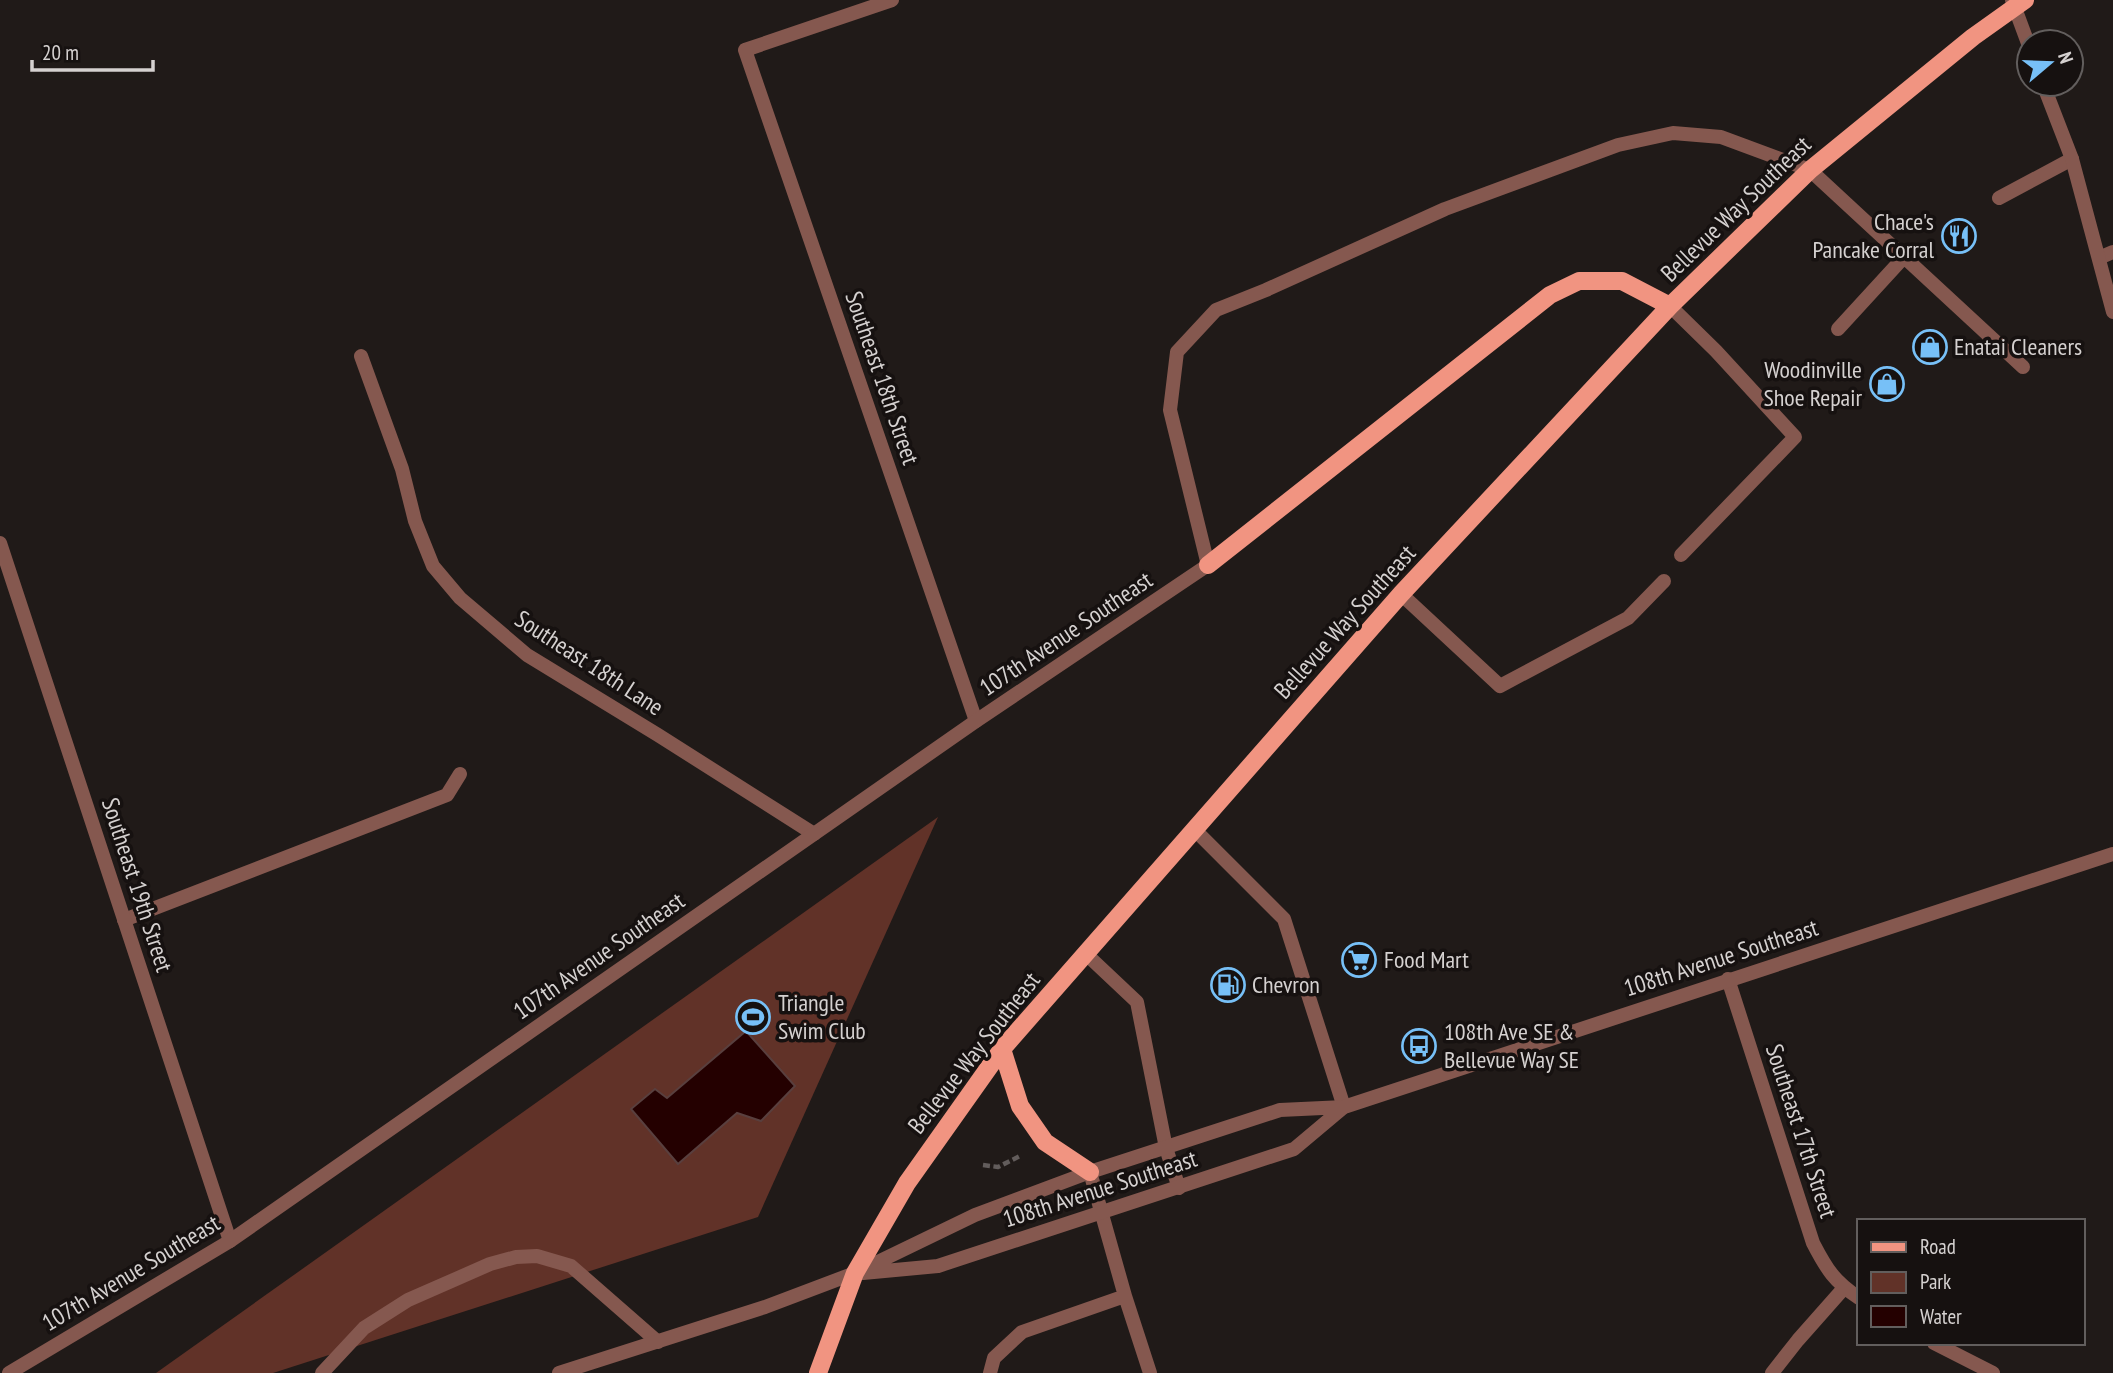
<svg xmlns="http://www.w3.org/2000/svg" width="2113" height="1373" font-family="'PT Sans Narrow',sans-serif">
	<rect width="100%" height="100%" fill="#201a18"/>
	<!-- green -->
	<path fill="#613228" d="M938,817L758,1217L273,1373H156Z"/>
	<!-- water -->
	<path fill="#240000" stroke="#593f3e" stroke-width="2" d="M746,1031L795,1086L761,1121L737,1113L678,1164L631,1109L655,1089L667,1098Z"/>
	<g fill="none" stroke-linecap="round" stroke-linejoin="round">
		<!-- path -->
		<path stroke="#625c5b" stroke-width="4.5" stroke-dasharray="7 3.5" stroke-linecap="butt" d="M983,1165L998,1167L1020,1156"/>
		<!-- service -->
		<path stroke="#85584f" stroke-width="14" d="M1810,170L2023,367
			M1999,198L2072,159
			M2099,258L2113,252
			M1670,306L1716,351L1795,437L1681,555
			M1838,329L1904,257
			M1401,594L1500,686L1628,618L1664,581
			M1195,830L1284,919L1344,1107
			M124,920L447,795L460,774
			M1085,953L1137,1002L1166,1148L1179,1188
			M1090,1172L1125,1296L1150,1373
			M322,1373L364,1328L408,1300L490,1264L516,1257L537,1256L571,1266L658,1342
			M990,1373L994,1358L1022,1332L1125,1296"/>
		<!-- minor -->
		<path stroke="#85584f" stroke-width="14" d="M892,0L745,50L976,721
			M361,356L402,469L415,521L433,566L460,598L527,655L658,735L814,834
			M0,543L230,1241
			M1208,565L1170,410L1177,352L1216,310L1266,290L1445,209L1618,145L1673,133L1721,137L1810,170
			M1728,979L1813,1243C1827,1270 1834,1281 1859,1298
			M1934,1343L1993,1373
			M1772,1373L1798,1340L1844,1288"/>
		<!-- tertiary -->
		<path stroke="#85584f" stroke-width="14" d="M2012,0L2029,46
			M2043,84L2072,159L2113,312
			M863,1273L938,1266L1294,1149L1344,1107
			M9,1373L230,1241L976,721L1208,565
			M559,1373L765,1307L855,1273L975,1215L1090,1172L1280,1110L1344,1107L2113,854"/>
		<!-- primary -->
		<path stroke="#f19481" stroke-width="18" d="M1208,565L1550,295L1579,281H1622L1670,306
			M1002,1049L1020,1106L1045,1142L1090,1172
			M818,1373L855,1273L907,1183L1002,1049L1401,594L1670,306L1810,170L1973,37L2025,0"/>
	</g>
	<!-- icons -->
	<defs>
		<g id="restaurant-ring" transform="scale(1.75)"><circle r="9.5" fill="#161110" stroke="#77c0f7" stroke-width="1.5"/><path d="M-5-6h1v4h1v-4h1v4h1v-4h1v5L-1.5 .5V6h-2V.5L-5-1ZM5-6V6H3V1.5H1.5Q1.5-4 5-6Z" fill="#77c0f7"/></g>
		<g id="shop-ring" transform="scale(1.75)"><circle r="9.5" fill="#161110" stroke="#77c0f7" stroke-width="1.5"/><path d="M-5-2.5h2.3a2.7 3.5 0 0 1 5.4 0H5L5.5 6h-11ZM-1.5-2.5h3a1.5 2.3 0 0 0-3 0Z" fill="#77c0f7"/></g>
		<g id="supermarket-ring" transform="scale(1.75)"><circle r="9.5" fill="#161110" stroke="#77c0f7" stroke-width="1.5"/><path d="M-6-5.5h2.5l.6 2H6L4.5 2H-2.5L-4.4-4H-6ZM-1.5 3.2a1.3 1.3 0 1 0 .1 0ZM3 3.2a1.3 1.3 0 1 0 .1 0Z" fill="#77c0f7"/></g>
		<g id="fuel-ring" transform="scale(1.75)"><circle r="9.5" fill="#161110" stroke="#77c0f7" stroke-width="1.5"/><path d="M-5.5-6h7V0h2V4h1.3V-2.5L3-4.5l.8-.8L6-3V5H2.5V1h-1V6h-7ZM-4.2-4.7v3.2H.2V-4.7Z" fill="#77c0f7"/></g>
		<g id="stadium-ring" transform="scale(1.75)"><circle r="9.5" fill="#161110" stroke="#77c0f7" stroke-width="1.5"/><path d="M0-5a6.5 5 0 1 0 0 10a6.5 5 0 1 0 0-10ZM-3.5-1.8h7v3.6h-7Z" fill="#77c0f7"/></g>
		<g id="bus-ring" transform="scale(1.75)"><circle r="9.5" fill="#161110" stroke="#77c0f7" stroke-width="1.5"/><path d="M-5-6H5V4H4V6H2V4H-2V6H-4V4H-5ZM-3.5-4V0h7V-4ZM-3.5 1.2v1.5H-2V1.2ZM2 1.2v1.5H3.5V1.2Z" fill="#77c0f7"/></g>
	</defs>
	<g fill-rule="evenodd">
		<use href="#restaurant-ring" x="1959" y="236"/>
		<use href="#shop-ring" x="1930" y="347"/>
		<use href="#shop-ring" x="1887" y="384"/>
		<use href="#supermarket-ring" x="1359" y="960"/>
		<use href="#fuel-ring" x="1228" y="985"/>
		<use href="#stadium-ring" x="753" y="1017"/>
		<use href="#bus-ring" x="1419" y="1046"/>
	</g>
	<g text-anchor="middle" stroke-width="7" stroke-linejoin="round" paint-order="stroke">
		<!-- street labels -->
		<g font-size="24" fill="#d5d1d0" stroke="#161110">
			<text transform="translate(1736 209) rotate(-44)" y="8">Bellevue Way Southeast</text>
			<text transform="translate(882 378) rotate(71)" y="8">Southeast 18th Street</text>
			<text transform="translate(1345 622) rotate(-48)" y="8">Bellevue Way Southeast</text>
			<text transform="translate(1066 634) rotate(-34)" y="8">107th Avenue Southeast</text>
			<text transform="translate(589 663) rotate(33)" y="8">Southeast 18th Lane</text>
			<text transform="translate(137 885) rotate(72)" y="8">Southeast 19th Street</text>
			<text transform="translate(599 956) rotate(-35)" y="8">107th Avenue Southeast</text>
			<text transform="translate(1721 958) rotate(-18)" y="8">108th Avenue Southeast</text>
			<text transform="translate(974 1053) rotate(-52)" y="8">Bellevue Way Southeast</text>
			<text transform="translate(1801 1131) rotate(72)" y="8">Southeast 17th Street</text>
			<text transform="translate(1100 1189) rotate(-18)" y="8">108th Avenue Southeast</text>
			<text transform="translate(131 1273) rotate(-31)" y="8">107th Avenue Southeast</text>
		</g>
		<!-- poi labels -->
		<g font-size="24" fill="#d5d1d0" stroke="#161110" text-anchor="start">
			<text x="1934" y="230" text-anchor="end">Chace's<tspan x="1934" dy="28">Pancake Corral</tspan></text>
			<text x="1954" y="355">Enatai Cleaners</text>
			<text x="1862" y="378" text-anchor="end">Woodinville<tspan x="1862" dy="28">Shoe Repair</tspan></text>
			<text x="1384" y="968">Food Mart</text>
			<text x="1252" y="993">Chevron</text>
			<text x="778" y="1011">Triangle<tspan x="778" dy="28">Swim Club</tspan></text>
			<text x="1444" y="1040">108th Ave SE &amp;<tspan x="1444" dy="28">Bellevue Way SE</tspan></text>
		</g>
	</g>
	<!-- legend -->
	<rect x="1857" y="1219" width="228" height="126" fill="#161110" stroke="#625e5d" stroke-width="2"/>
	<rect x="1871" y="1242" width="35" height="10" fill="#f19481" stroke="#625e5d" stroke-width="2"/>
	<text x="1920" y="1254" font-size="21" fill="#d5d1d0">Road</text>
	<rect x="1871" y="1272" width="35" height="21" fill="#613228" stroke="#625e5d" stroke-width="2"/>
	<text x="1920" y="1289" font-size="21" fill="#d5d1d0">Park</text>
	<rect x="1871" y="1306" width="35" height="21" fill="#240000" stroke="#625e5d" stroke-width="2"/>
	<text x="1920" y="1324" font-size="21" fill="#d5d1d0">Water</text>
	<!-- north arrow -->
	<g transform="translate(2050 63) rotate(71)"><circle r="33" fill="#161110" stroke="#625e5d" stroke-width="2"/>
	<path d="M0-5L12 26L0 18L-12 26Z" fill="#77c0f7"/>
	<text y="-10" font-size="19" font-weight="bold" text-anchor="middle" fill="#d5d1d0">N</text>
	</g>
	<!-- scale -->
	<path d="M32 60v10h121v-10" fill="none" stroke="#d5d1d0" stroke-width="3.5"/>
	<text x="42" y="60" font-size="21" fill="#d5d1d0" stroke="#161110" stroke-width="5" paint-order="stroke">20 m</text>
</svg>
